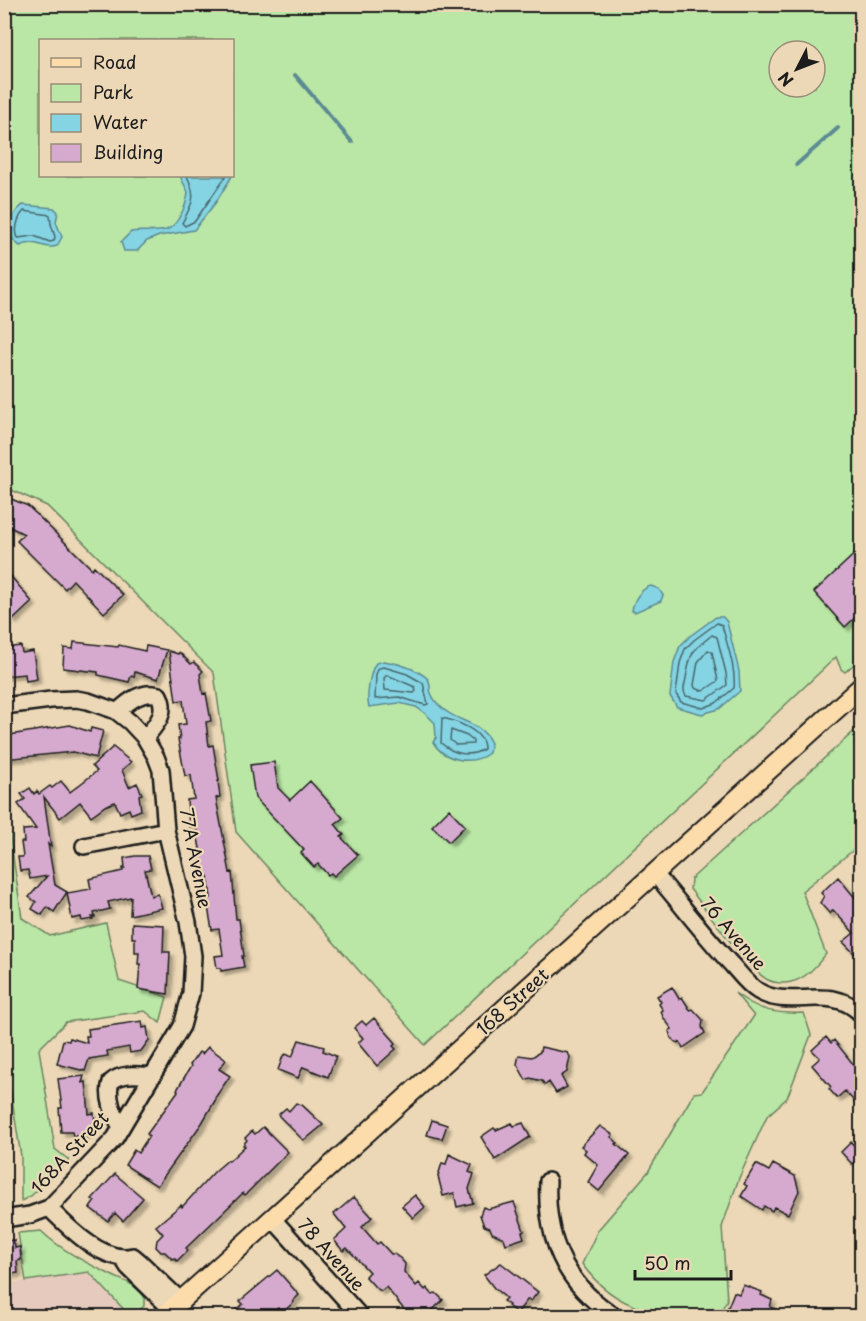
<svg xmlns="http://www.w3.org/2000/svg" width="866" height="1321" font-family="'Playpen Sans',sans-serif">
	<defs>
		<filter id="shadow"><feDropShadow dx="4" dy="4" stdDeviation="1.5" flood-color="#0004"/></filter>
	</defs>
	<rect width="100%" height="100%" fill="#ecd8b6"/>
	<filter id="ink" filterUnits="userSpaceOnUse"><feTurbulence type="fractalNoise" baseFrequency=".0167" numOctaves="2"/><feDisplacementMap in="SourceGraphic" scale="12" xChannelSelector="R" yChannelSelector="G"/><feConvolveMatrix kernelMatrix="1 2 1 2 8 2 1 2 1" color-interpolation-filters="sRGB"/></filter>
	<g filter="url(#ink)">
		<!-- built -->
		<path fill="#e5cabd" d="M89,1272L130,1316H5L4,1284Z"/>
		<!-- green -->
		<path fill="#bae7a5" stroke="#6b8260" stroke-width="1.5" fill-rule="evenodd" d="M5,5H861V658L845,672L841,669L836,657L425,1045L236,832L214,673L47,506L5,487ZM40,40H232V176H40ZM779,51H815V87H779Z
			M861,725V844L802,891L826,954C817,965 806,979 791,982C784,984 774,983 768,980C748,970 706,909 690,889L691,879Z
			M4,795L22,918L50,936L106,923L119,981L167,997L160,1023L145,1011L66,1022L39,1049L55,1149L69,1160L31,1196L21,1201V1156L4,1049Z
			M735,993C759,1011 774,1014 804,1013L811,1035L787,1098L767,1116L739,1178L722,1227L727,1300L718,1316C662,1317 617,1313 582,1264L598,1230L648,1172L694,1093L702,1092L754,1016Z
			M41,1231C61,1250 85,1262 109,1274C126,1283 130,1280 144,1296V1306L133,1316H130L89,1272L26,1281L18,1233Z"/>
		<!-- water -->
		<path fill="#85d4e3" stroke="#5b8a93" stroke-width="1.5" d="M180,176H232L216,202L194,230L159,236L147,241L137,251H124L121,242L131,232C142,230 155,233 166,230C178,226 187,204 188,192Z
			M23,205L54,208L58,212L56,222L62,237L57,246C43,251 38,238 20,246C4,237 10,213 23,205Z
			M651,586L659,589L663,595L661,601L635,612L632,611C633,601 641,588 651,586Z
			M716,617H723L727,622L739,671L740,691L719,709L702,714L677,707L670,696L674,662L680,646L690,636Z
			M384,661C397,663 418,669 428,679C431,683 429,688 431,693C433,698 437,704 442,708C458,723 481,721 491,743L489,753C472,766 444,761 433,742L436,738L435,723L426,714L416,707L399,703L369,707C366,698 370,670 376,663Z"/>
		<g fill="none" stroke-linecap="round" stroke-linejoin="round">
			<!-- shore -->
			<path stroke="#46666c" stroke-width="1.5" d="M187,176C197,197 193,203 182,223L185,226L195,221L226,176
				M24,211L50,215L51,224L55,237L54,241L50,242L34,236L18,238C14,230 18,217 24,211Z
				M717,623L722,625C727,645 736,668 734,688L716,703L703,708L681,702L676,694L680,663L685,649L694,640Z
				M712,635L717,637L726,673L727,685L706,700L686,696C682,690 685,685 686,678C691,651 691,652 712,635Z
				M708,650L712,652L718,681L703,691L695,688L694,685L698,662Z
				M384,667L407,674L423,683L428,704L425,705L399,697L375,699L376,674L379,668Z
				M387,675L415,687L416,691L414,693L385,690L384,678Z
				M442,718C456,721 485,731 484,749C469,758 453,754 441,743Z
				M451,730L467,736L473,741V744L456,745L450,740Z"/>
			<!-- stream -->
			<path stroke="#5b8a93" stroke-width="4" d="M295,75L352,142
				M796,165L838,128"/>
		</g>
		<!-- building -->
		<path fill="#d6aace" stroke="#1c1c1c" stroke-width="1.5" filter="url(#shadow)" d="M4,496L28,506L92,569L94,566L123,595L104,613L73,580L65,589L17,541L24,534L4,524Z
			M861,548V612L845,627L814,592Z
			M9,574L32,602L13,620L4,611V581Z
			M74,642L118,647L119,645L145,651L146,646L167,650L158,679L135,672L134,677L131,676L129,682L98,675V672L63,668L64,648L73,649Z
			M21,646L22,653L33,651L37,679L26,681L25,674L4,676V648Z
			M169,651L178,654L179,652L191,664L194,662L203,671L200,674L203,694L206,693L211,721L206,722L209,746L213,745L219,781H218L220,797L216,798L230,873L232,872L236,919H239L244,956H242L244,967L221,971V968H217L215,956L223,955L219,929L212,930L209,913L207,899L211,898L208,876L201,877L199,862H197L195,850L200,849L196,826L189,827L187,800L194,799L191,775L185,776L178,739H180L178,725L186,724L183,700L176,701Z
			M70,725L90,732L91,728L103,731L96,758L73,752L4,759V736Z
			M113,747L131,762L122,770L129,787L137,783L142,794L139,795L141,810L131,814L129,809L120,813L115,802L105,806L91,816L80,802L60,818L44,797L51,847L48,844L55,885L67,892L54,912L47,907L42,915L32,909L36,902L29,897L47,876L30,879L28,870L20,871L18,857H23L21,842H24L23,830L36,829L18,804L25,799L21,794L30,788L34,794L37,791L39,794L50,786L52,788L61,781L70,792L97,771L92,766Z
			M274,762L278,788L290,800L310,781L343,818L335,824L344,835L341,837L358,855L334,876L331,873L328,875L318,864L314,867L301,853L304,850L255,798L250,765Z
			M449,809L465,826L449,842L432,826Z
			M135,856H148L151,869L145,870L151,896L158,894L162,908L130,915L131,897L108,902L110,909L94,913L95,917H92L93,919L82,921L81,917L72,919L67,893L91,889L89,879L123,871V868H125L124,858Z
			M838,877L861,905V960L843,942L854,933L833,910L830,914L820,903L824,896L821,893Z
			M132,923L164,925L163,952H170L168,994L138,989L140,964H138L139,952H135V938H132Z
			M672,987L679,999L682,997L690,1010L693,1009L703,1020L702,1027L705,1033L683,1048L680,1042L677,1043L671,1038L669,1031L672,1029L663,1017L661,1011L663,1010L659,1004L661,1002L657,996Z
			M374,1018L396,1043L393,1046L396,1049L377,1066L358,1043L363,1038L354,1028L362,1021L366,1025Z
			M142,1021L143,1028L147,1027L149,1040L141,1051L130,1053L129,1047L107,1051L108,1056L89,1059L85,1071L57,1064L63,1040L69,1041L70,1038L87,1043L86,1036H89L88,1029Z
			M826,1037L831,1043L834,1040L861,1074V1109L845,1091L837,1098L829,1089L831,1087L812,1065L820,1058L812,1050Z
			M299,1040L324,1047L323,1051L336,1056L328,1077L303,1067L298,1078L278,1070L283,1056L286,1054L292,1057Z
			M208,1047L226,1060L219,1069L230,1076L215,1098L216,1099L202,1123L157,1186L125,1165L134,1150L138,1153L149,1136L147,1134L178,1091L177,1090L191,1066L190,1065L199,1052L202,1054Z
			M541,1047L568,1053L570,1057L567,1072L561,1076L567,1087L556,1093L549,1082L545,1085L542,1081L530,1078L526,1080L517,1064L519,1055L532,1057L540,1052Z
			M84,1076L82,1083L86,1082L89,1114L94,1113L95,1122L86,1135L73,1136L72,1132H61L59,1108H62L58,1079Z
			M296,1103L302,1105L323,1125L306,1139L303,1140L278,1115L286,1108L289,1111Z
			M432,1120L447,1125L442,1139L427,1135Z
			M512,1123L514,1126L523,1123L530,1137L495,1160L481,1137L494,1128L496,1130Z
			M600,1126L613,1135L611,1137L618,1143L616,1144L629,1155L599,1191L588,1182L598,1165L584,1153L586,1150L581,1146Z
			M263,1127L288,1152L245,1195L243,1193L186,1248L188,1250L177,1261L174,1258L172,1259L165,1252H161L156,1247L157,1240L163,1234L156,1226L181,1205L182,1207L215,1171L228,1160L229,1161L245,1146L243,1145L247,1140L245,1138L252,1131L255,1134Z
			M851,1142L861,1154V1170L854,1162L852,1164L841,1152Z
			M449,1154L472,1165L469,1172L474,1174L469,1189L473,1203L457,1207L454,1193L443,1196L438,1176L442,1163L446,1164Z
			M756,1164L769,1171L773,1164L795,1176L799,1191L788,1214L774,1207L772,1211L764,1206L762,1210L741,1196L747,1186L744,1184Z
			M115,1174L143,1198L123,1221L115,1213L108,1221L90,1208L95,1201L92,1199Z
			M415,1195L425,1207L413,1218L402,1206Z
			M354,1197L372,1217L362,1227L377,1244L380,1242L391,1254H394L401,1259L405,1264L404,1272L416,1286L419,1283L425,1290L427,1288L432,1294L436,1293L443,1300L425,1317H410L386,1287L381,1291L375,1287L365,1276L369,1272L347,1248L343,1251L334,1240L346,1229L334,1214Z
			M514,1202L524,1231L522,1232L524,1238L506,1244L504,1238L492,1233L490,1228L484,1226L480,1215L483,1207L488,1209Z
			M14,1240L15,1248L20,1247L21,1260L17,1261L18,1273L8,1274L7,1270H4V1241Z
			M501,1263L538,1292L531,1301L528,1299L517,1313L508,1306L509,1305L503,1301L506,1298L494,1288L484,1275Z
			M277,1270L299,1295L293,1301L294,1302L282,1313L278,1308L268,1317H229L243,1304L240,1301Z
			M743,1285L762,1292L761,1295L772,1300L770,1307L792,1317H724L734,1292L739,1294Z"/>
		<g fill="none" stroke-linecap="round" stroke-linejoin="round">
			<!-- minor casing -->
			<g stroke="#1c1c1c" stroke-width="20">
				<path id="minor" d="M4,706L51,700L76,699L88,701L116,711L130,722L145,738L156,757L161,770L166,830L188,922L193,956L191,993L182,1026L115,1138L49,1208L30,1215L4,1219
					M117,712C129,701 142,690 159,695C168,713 156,725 145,738
					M84,846L166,830
					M655,874C681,904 705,936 732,965C740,974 748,985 758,991C790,1011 832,982 862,1015
					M121,1128C114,1114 106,1097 111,1082C122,1072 139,1075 153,1076
					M548,1181C545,1239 565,1285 615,1316
					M49,1208C68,1227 104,1264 133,1256L139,1261L182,1302
					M273,1219L360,1316
					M123,1259L128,1267L172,1310"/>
			</g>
			<!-- major casing -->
			<g stroke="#1c1c1c" stroke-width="22">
				<path id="major" d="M164,1316L862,686"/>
			</g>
			<!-- minor -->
			<use href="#minor" stroke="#ecd8b6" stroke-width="15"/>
			<!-- major -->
			<use href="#major" stroke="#fcdcab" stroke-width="18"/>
		</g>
	</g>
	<g text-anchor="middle" stroke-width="4.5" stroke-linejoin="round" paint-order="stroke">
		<!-- street labels -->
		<g font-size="18" fill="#1c1c1c" stroke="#ecd8b6">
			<text transform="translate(195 858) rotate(79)" y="6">77A Avenue</text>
			<text transform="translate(733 934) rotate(49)" y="6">76 Avenue</text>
			<text transform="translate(513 1002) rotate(-42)" y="6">168 Street</text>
			<text transform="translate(70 1153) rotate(-47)" y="6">168A Street</text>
			<text transform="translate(331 1255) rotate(48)" y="6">78 Avenue</text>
		</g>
	</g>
	<!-- margin -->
	<rect width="866" height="1321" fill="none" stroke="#ecd8b6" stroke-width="24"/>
	<rect x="12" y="12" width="842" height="1297" fill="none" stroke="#1c1c1c" stroke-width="2" filter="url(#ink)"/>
	<!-- legend -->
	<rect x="39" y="39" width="195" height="138" fill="#ecd8b6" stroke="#998d78" stroke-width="1.5"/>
	<rect x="51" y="58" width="30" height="9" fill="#fcdcab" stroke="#998d78" stroke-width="1.5"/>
	<text x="93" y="69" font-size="18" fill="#1c1c1c">Road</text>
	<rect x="51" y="84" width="30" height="18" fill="#bae7a5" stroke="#998d78" stroke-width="1.5"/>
	<text x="93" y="99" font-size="18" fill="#1c1c1c">Park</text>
	<rect x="51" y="114" width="30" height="18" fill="#85d4e3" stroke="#998d78" stroke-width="1.5"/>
	<text x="93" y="129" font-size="18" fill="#1c1c1c">Water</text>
	<rect x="51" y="144" width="30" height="18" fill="#d6aace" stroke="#998d78" stroke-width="1.5"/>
	<text x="93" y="159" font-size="18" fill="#1c1c1c">Building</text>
	<!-- north arrow -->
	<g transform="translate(797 69) rotate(228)"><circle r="28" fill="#ecd8b6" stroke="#998d78" stroke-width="1.5"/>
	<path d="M0-4.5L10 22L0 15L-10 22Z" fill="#1c1c1c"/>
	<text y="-9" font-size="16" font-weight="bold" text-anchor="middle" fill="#1c1c1c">N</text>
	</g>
	<!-- scale -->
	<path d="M635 1270v9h96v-9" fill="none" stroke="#1c1c1c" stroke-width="3"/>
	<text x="644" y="1270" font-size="18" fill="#1c1c1c" stroke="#ecd8b6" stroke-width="4.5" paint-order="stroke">50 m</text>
</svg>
